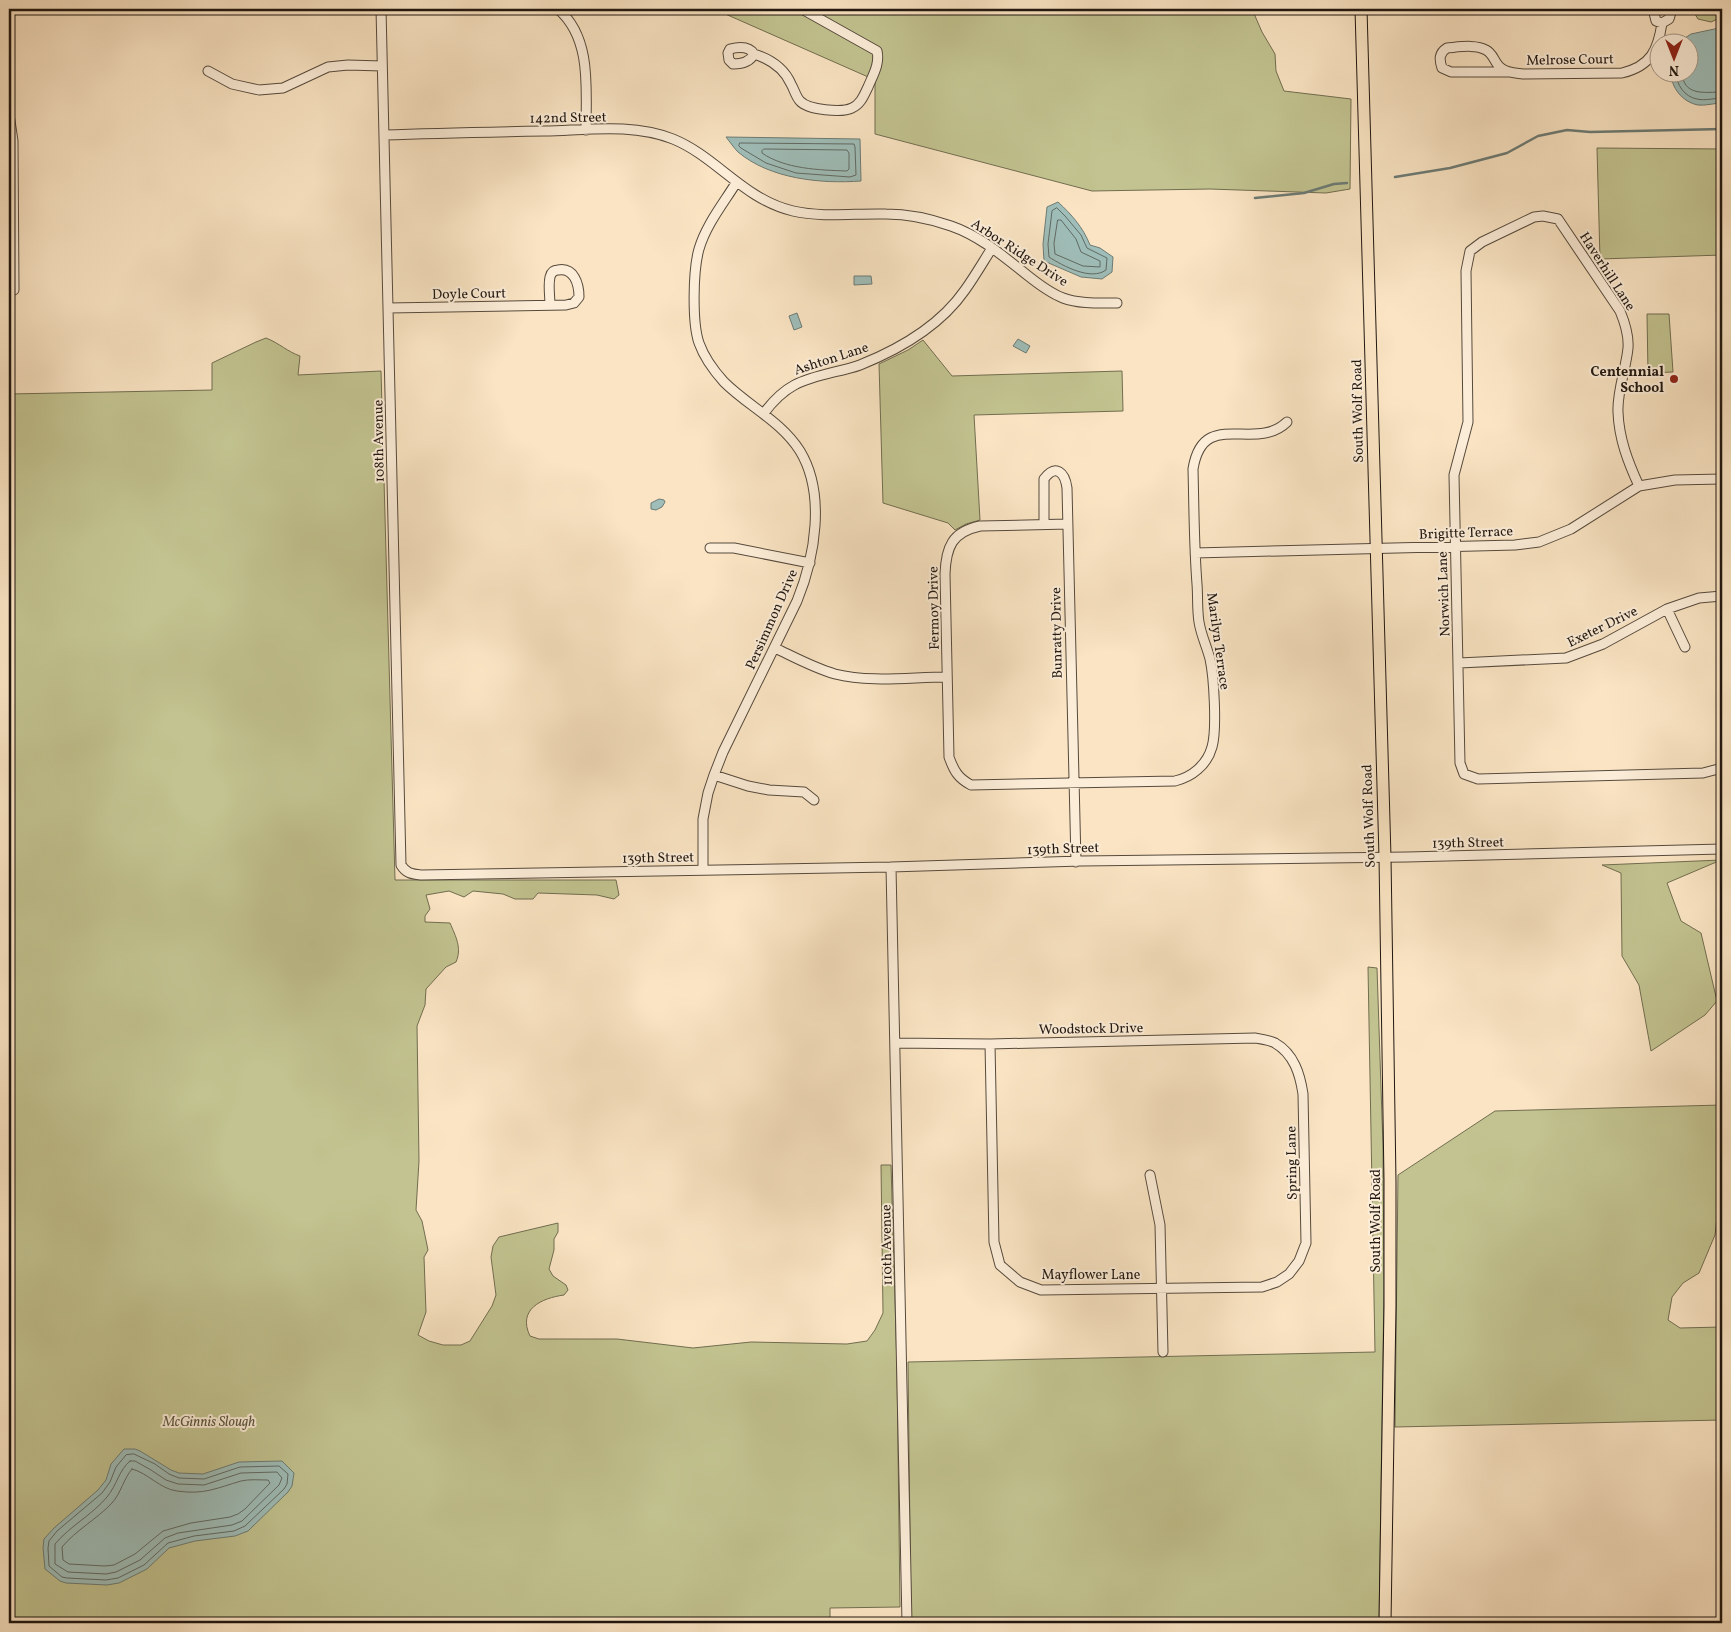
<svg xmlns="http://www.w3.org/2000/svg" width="1731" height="1632" font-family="Vollkorn,serif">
	<rect width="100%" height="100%" fill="#fae4c3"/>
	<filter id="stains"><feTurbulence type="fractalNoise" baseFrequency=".004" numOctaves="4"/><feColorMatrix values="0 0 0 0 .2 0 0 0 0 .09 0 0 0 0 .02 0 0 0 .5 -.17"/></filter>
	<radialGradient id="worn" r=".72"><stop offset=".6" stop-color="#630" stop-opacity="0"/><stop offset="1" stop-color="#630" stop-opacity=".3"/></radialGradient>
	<!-- green -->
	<path fill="#c2c390" stroke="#716d50" d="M714,9H1252L1262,32L1275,54L1276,71L1284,91L1351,99L1350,189L1326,193L1210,189L1092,191L875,134V80Z
		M1692,9H1722V17L1711,22L1698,19Z
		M1597,148L1722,149V255L1600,259Z
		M1647,314H1669L1673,372L1648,373Z
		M266,338C279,343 288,352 300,356L298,375L381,371L395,880H616L619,895L614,899L597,895L538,893L533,899H515L503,894L473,891L464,897L449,891L426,895L430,909L425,916V922L450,923C456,937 462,948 456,962L446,967L426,989L425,1005L417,1026L419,1161L416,1210L422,1221L428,1250L424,1257L426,1312L418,1335L429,1341L443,1345H461L470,1341L492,1306L496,1295L491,1257L493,1246L499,1237L558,1223V1232L554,1239V1250L549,1269L553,1276L566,1285L568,1290L564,1295C542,1298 517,1309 530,1336L539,1339H617L693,1348L751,1342L847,1344L867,1341L875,1330L883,1313L881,1165H891L897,1368L900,1607L830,1608V1623H9V394L212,390V363L256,342Z
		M923,340L952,376L1122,371L1123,411L974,415L980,520L966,524L955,530L948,523L883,503L879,364L908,350Z
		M1721,860L1667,883L1681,921L1701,933L1717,1001L1705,1015L1651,1051L1639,985L1622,956L1621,873L1602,865Z
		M1368,967L1377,968L1383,1147L1384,1288L1379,1623H911L908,1362L1375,1352Z
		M1722,1105V1169L1715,1235L1699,1273L1683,1283L1672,1297L1668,1320L1680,1328L1722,1327V1420L1395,1427L1398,1175L1495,1111Z"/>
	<!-- water -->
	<path fill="#9fbeb9" stroke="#6c7b75" d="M1719,28H1722V103C1715,103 1705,106 1698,105C1682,102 1671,87 1671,73L1688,72V42H1679L1691,34Z
		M726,137L860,139L861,181C821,184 770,179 738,152C734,148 730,142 726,137Z
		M1058,202C1071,214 1083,227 1090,245L1100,248L1113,257L1112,272L1102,279L1081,277L1044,261L1043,244L1047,207Z
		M854,276H871L872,284L854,285Z
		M797,313L802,327L794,330L789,316Z
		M1018,339L1030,346L1026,353L1013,346Z
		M659,499L664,500L665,502L662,507L656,510L651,509V503Z
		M124,1449H135L140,1451L171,1470L179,1473L203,1474L239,1462L282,1461L294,1473L292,1486L288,1492L248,1531L235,1536L195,1541L169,1548L147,1569L119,1583L107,1585L66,1583L60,1581L45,1569L43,1548L44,1539L54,1528L98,1490L106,1480L111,1464Z"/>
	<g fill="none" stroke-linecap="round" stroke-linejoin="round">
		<!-- shore -->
		<path stroke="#606a64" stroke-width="1" d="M1676,72C1676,85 1685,97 1697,99C1705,101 1715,98 1722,98
			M1682,72C1683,97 1705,92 1722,92
			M740,143L854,144L855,147L856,175L850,177L796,173L766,163L741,148L739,146Z
			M764,149L847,150L849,153V169L847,171C819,170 785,169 762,153V151Z
			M1057,208L1065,216L1081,235L1087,248L1107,258L1106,270C1091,281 1063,266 1049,257L1048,244L1052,211Z
			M1058,220H1061L1076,239L1081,252L1100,261V267L1083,266L1055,254L1054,244Z
			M134,1454L155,1464L169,1474L179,1478L204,1479L240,1467L279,1466L288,1474L287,1484L284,1489L245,1526L234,1531L194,1536L168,1543L144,1565L118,1578L106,1580L67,1578L62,1577L49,1566L48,1548L49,1541L57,1531L102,1493L110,1482L116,1467L126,1455Z
			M130,1461H135L151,1470L166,1480L178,1484L204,1485L241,1473L277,1472L282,1478L279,1485L242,1521L232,1525L178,1533L165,1538L140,1560L116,1572L106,1574L68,1572L55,1564V1544C70,1526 92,1515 107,1497C117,1485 119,1470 130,1461Z
			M132,1469C148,1473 160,1489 177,1491C204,1495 217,1488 241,1481C249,1479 259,1480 268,1480L270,1483L245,1509L238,1514L230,1517L191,1523L163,1531L135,1554L114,1565L105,1566L69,1564L63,1560L62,1547C76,1530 97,1519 112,1503C121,1493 124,1478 132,1469Z"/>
		<!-- stream -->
		<path stroke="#6c7b75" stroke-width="2.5" d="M1395,177L1450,168L1507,153L1538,136L1567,130L1590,132L1722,129
			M1255,198L1304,193L1334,184L1347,183"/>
		<!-- minor casing -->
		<g stroke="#564a3d" stroke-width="11">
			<path id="minor" d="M381,9L401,865C406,873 411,874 421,875L891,867L1081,861L1407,857L1722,849
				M558,9C592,38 586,89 586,130
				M1653,9L1656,21L1662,23L1669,19L1672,9
				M754,54C750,62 741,64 733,64L729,60L728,53L730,49C738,47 749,46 754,54C770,59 784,68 791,84C794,89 796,97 800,101C808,110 842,113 852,108C861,104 864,95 868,87C873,75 880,64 877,51L802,9
				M208,71L232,84L259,90L283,88L328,67L348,65L382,66
				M1509,72H1451L1442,68C1439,59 1439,53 1447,48C1459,47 1476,44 1486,50C1494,54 1494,63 1501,68C1506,73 1516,73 1523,74L1622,73C1651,66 1658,50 1662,23
				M9,114L13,141L14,290
				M384,135C438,133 491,132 545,131C587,130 633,123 673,139C717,157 743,199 793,211C824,218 855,213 886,214C908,214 931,219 951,226C980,236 1003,256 1027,275C1037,283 1050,293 1063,298C1079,304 1099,303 1117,303
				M388,308L566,305L574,303L579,297C579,284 574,267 558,270C553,270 551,273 550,277C548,285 550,297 550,305
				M764,413C785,385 801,380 834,372C843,370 852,368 860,365C900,349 940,326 965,290C975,276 983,262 992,248
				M1639,486C1628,462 1619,439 1618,412C1617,391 1626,369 1628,348C1629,335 1625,323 1620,311L1558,219L1543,216L1534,217L1482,242L1470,251L1466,271L1468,422L1454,475L1460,763L1464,774L1478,779L1703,773L1722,768
				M1044,524V479C1056,463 1065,473 1067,488L1076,862
				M1068,524L980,526C952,532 946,547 945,574L949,757C954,771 958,778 971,785L1175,781C1192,777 1207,765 1212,747C1217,730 1214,677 1210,659C1207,647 1201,635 1199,622C1197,610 1198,597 1197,584C1194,546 1194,507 1193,469C1203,407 1255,453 1287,422
				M710,548H734L810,563
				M1195,553L1515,545L1539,542L1571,529L1639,486L1675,480L1722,479
				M1667,609L1685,647
				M775,648C794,657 814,668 835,674C871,683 911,677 947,677
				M1459,663L1566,658L1603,644L1667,609L1699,598L1722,596
				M714,775L748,786L769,790L804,792L814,800
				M891,867L907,1623
				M703,870V819L708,793L714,775L723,752L797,601C815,557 826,494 800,451C781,421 748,406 724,382C715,372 704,357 699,343C692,323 693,270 699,249C706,225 723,204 736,183
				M895,1043L990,1044L1255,1038C1261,1039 1269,1040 1275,1043C1294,1054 1300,1074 1303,1094L1306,1243L1299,1261L1289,1274L1277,1282L1262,1287L1041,1290L1020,1282L1000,1265L994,1242L990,1044
				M1150,1175L1160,1225L1163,1352"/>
		</g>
		<!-- major casing -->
		<g stroke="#201710" stroke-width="13">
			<path id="major" d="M1361,9L1385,857L1390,1181V1306L1385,1623"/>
		</g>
		<!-- minor -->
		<use href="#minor" stroke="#fcedd8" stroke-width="9"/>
		<!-- major -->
		<use href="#major" stroke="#fae4c3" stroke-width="11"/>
	</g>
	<!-- markers -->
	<circle fill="#8f2418" stroke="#fcedd8" stroke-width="2" cx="1674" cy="379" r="5"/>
	<g text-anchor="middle" stroke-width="4" stroke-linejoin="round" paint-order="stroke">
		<!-- street labels -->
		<g font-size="14" fill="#201710" stroke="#fcedd8">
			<text transform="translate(1570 59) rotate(-1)" y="5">Melrose Court</text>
			<text transform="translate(568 117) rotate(-1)" y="5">142nd Street</text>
			<text transform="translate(1020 252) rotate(33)" y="5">Arbor Ridge Drive</text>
			<text transform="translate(1608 271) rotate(57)" y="5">Haverhill Lane</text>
			<text transform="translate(469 293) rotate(-1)" y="5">Doyle Court</text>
			<text transform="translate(831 358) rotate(-18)" y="5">Ashton Lane</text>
			<text transform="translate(1357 411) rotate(-91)" y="5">South Wolf Road</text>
			<text transform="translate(378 441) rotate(-91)" y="5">108th Avenue</text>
			<text transform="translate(1466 532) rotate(-2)" y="5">Brigitte Terrace</text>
			<text transform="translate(1443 594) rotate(-92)" y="5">Norwich Lane</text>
			<text transform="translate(933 608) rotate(-91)" y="5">Fermoy Drive</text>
			<text transform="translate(771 619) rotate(-66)" y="5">Persimmon Drive</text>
			<text transform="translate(1602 626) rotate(-26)" y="5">Exeter Drive</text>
			<text transform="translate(1056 633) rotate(-91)" y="5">Bunratty Drive</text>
			<text transform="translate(1219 641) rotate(82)" y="5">Marilyn Terrace</text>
			<text transform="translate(1368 816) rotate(-92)" y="5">South Wolf Road</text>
			<text transform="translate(1468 842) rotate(-1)" y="5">139th Street</text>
			<text transform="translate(1063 848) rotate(-2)" y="5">139th Street</text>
			<text transform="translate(658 857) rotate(-1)" y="5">139th Street</text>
			<text transform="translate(1091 1028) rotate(-1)" y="5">Woodstock Drive</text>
			<text transform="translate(1291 1163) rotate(-91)" y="5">Spring Lane</text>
			<text transform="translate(1375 1221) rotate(-90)" y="5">South Wolf Road</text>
			<text transform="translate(886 1245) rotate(-91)" y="5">110th Avenue</text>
			<text x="1091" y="1279">Mayflower Lane</text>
		</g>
		<!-- poi labels -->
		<g font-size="14" font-weight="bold" fill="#201710" stroke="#fcedd8" text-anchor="end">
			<text x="1664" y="376">Centennial<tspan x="1664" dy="16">School</tspan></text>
		</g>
		<!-- park labels -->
		<g font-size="14" font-style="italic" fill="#59533d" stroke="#fcedd8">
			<text x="209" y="1426">McGinnis Slough</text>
		</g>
	</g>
	<!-- margin -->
	<rect width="1731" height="1632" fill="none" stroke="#fae4c3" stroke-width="30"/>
	<rect x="10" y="10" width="1711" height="1612" fill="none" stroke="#201710" stroke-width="2.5"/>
	<rect x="15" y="15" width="1701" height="1602" fill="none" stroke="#201710"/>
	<!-- north arrow -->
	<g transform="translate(1674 58) rotate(180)"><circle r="24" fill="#fcedd8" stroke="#a49788"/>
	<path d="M0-4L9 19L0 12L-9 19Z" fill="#8f2418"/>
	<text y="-8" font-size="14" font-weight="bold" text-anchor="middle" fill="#201710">N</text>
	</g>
	<rect width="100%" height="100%" filter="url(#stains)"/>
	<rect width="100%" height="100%" fill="url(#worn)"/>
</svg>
